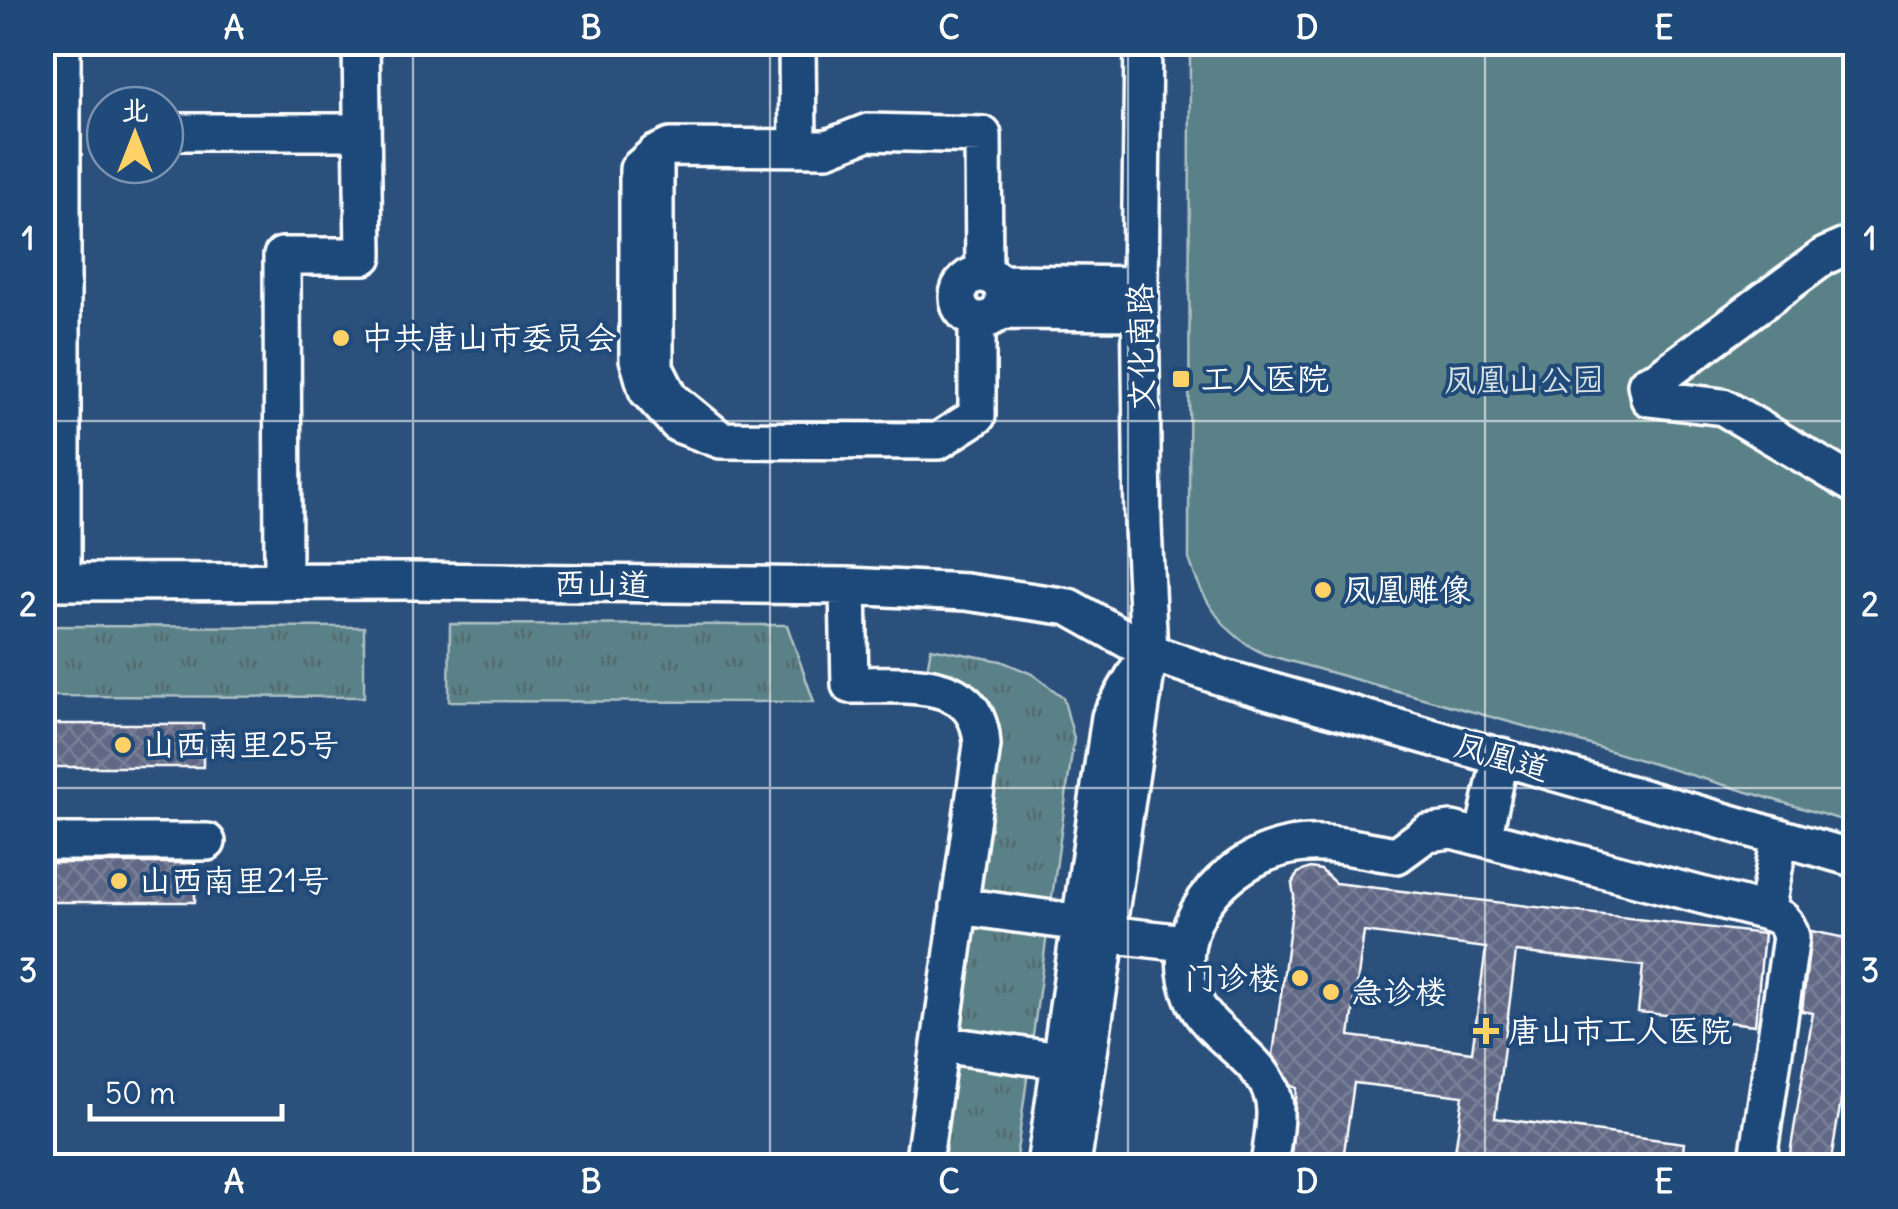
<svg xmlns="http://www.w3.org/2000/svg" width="1898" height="1209" font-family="Delius,'LXGW WenKai TC',sans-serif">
	<defs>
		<pattern id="grass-tufts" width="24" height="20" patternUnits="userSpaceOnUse" patternTransform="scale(2.5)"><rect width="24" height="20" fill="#5a8187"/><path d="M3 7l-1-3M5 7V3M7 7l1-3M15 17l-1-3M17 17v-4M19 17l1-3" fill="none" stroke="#54696c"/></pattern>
		<pattern id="building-cross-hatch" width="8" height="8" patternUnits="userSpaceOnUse" patternTransform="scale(2.5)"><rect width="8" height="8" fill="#616885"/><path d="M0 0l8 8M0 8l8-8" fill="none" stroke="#797f97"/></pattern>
	</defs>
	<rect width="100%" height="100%" fill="#2c507c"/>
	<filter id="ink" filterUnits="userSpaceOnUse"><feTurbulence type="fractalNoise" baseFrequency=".01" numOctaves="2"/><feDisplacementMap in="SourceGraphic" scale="20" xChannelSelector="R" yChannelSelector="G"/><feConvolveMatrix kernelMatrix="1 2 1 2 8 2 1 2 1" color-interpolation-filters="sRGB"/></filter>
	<g filter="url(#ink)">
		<!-- grass -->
		<path fill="url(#grass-tufts)" stroke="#acc0c3" stroke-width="2.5" d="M450,624L787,625L814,702L449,701Z
			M43,626L364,627V697L43,696Z
			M931,648L1001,661L1032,674L1063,697L1074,738L1015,1166H933L993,738L927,670Z"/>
		<!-- green -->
		<path fill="#5a8187" stroke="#acc0c3" stroke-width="2.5" d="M1190,43H1855V824L1560,736L1264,654C1224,635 1202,601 1189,559Z"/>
		<!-- building -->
		<path fill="url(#building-cross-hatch)" stroke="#fff" stroke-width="2.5" fill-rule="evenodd" d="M42,724H203V767H42Z
			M42,863H195V902H42Z
			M1310,868L1321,870L1335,883L1764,934L1755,1025L1638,1012L1643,966L1516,952L1495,1118L1684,1143L1681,1166H1453L1463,1096L1354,1083L1342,1166H1290L1297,1088L1292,1086L1273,1055L1294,896L1292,884L1298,873ZM1364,932L1486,948L1472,1052L1350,1036Z
			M1811,931L1856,940V1012L1830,1166H1788L1813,1013L1802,1011Z"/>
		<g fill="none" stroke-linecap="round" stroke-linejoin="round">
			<!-- minor casing -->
			<g stroke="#fff" stroke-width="42">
				<path id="minor" d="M62,42V582
					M797,42L798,148
					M165,132H362
					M655,154V368L670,398L721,440L678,424L647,390L638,359V169L655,154L670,147L827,148L868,132L983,135L984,274
					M1856,247H1845L1825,256L1658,379L1646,384L1649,398L1723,407L1856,486
					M958 297a23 23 0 1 1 46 0a23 23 0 1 1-46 0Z
					M1000,283L1140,285
					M1000,311L1140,312
					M721,440L938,441L977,416V320
					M283,581L282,256H364L361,42
					M42,582L414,581L848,586L966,592L1069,607L1149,652L1221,677L1856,859
					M848,586L850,685C902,686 979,673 982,745L923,1166
					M1483,838L1501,756
					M42,842H207
					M959,906L1081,923
					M1766,912L1780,837
					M1106,934L1185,943
					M940,1044L1061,1061
					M1045,1166L1110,717L1140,666
					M1072,1166L1149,652L1143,526L1140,285L1143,42
					M1269,1166C1271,1149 1275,1131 1275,1113C1276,1061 1211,1041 1193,998C1164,928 1222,860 1290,846C1325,839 1363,850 1397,855L1427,833L1452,830L1766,912C1781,916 1787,922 1791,937L1757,1166"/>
			</g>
			<!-- minor -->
			<use href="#minor" stroke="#1f4a7a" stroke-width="35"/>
		</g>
	</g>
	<!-- grid -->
	<path fill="none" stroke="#fff" stroke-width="2.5" stroke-opacity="0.55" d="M413,42V1166M770,42V1166M1128,42V1166M1485,42V1166M42,421H1856M42,788H1856"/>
	<!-- markers -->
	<g fill="#ffd166" stroke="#1f4a7a" stroke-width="4">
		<circle cx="341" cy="338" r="10"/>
		<rect x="1171" y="369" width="20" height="20" rx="5"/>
		<circle cx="1323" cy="590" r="10"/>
		<circle cx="123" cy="745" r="10"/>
		<circle cx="119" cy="881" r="10"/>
		<circle cx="1300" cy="978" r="10"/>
		<circle cx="1331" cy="992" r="10"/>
		<path d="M1481 1016h10v10h10v10h-10v10h-10v-10h-10v-10h10z"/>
	</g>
	<g text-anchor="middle" stroke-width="8" stroke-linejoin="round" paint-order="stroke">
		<!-- poi labels -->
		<g font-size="32" fill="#fff" stroke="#1f4a7a" text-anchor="start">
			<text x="361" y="349">中共唐山市委员会</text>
			<text x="1201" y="390">工人医院</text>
			<text x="1343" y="601">凤凰雕像</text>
			<text x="143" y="756">山西南里25号</text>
			<text x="139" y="892">山西南里21号</text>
			<text x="1280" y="989" text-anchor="end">门诊楼</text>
			<text x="1351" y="1003">急诊楼</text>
			<text x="1508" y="1042">唐山市工人医院</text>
		</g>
		<!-- street labels -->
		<g font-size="32" fill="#fff" stroke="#1f4a7a">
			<text transform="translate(1141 347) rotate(-91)" y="11">文化南路</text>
			<text transform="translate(602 584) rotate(1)" y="11">西山道</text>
			<text transform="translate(1502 757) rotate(16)" y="11">凤凰道</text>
		</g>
		<!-- park labels -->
		<g font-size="32" fill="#d6e0e1" stroke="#1f4a7a">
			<text x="1524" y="391">凤凰山公园</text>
		</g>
	</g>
	<!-- margin -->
	<rect width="1898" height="1209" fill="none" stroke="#1f4a7a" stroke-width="110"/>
	<!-- north arrow -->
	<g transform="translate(135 135)"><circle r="48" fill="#1f4a7a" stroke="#7992af" stroke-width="2.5"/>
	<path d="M0-8L18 38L0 25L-18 38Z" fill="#ffd166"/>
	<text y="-15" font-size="28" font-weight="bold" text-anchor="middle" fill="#ffffff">北</text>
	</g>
	<!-- scale -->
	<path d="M90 1104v15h192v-15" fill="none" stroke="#ffffff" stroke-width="5"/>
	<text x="105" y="1104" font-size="30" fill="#ffffff" stroke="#1f4a7a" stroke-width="8" paint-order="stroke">50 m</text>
	<rect x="55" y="55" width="1788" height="1099" fill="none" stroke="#fff" stroke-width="4"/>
	<g font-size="32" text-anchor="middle" font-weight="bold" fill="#fff">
		<text x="234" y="39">A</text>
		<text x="591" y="39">B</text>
		<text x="949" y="39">C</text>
		<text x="1307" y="39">D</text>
		<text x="1664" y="39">E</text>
		<text x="28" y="250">1</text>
		<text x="1870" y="250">1</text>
		<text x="28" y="616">2</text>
		<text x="1870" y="616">2</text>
		<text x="28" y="982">3</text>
		<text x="1870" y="982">3</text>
		<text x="234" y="1193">A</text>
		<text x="591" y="1193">B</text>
		<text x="949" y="1193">C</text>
		<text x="1307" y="1193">D</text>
		<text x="1664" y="1193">E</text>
	</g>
</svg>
